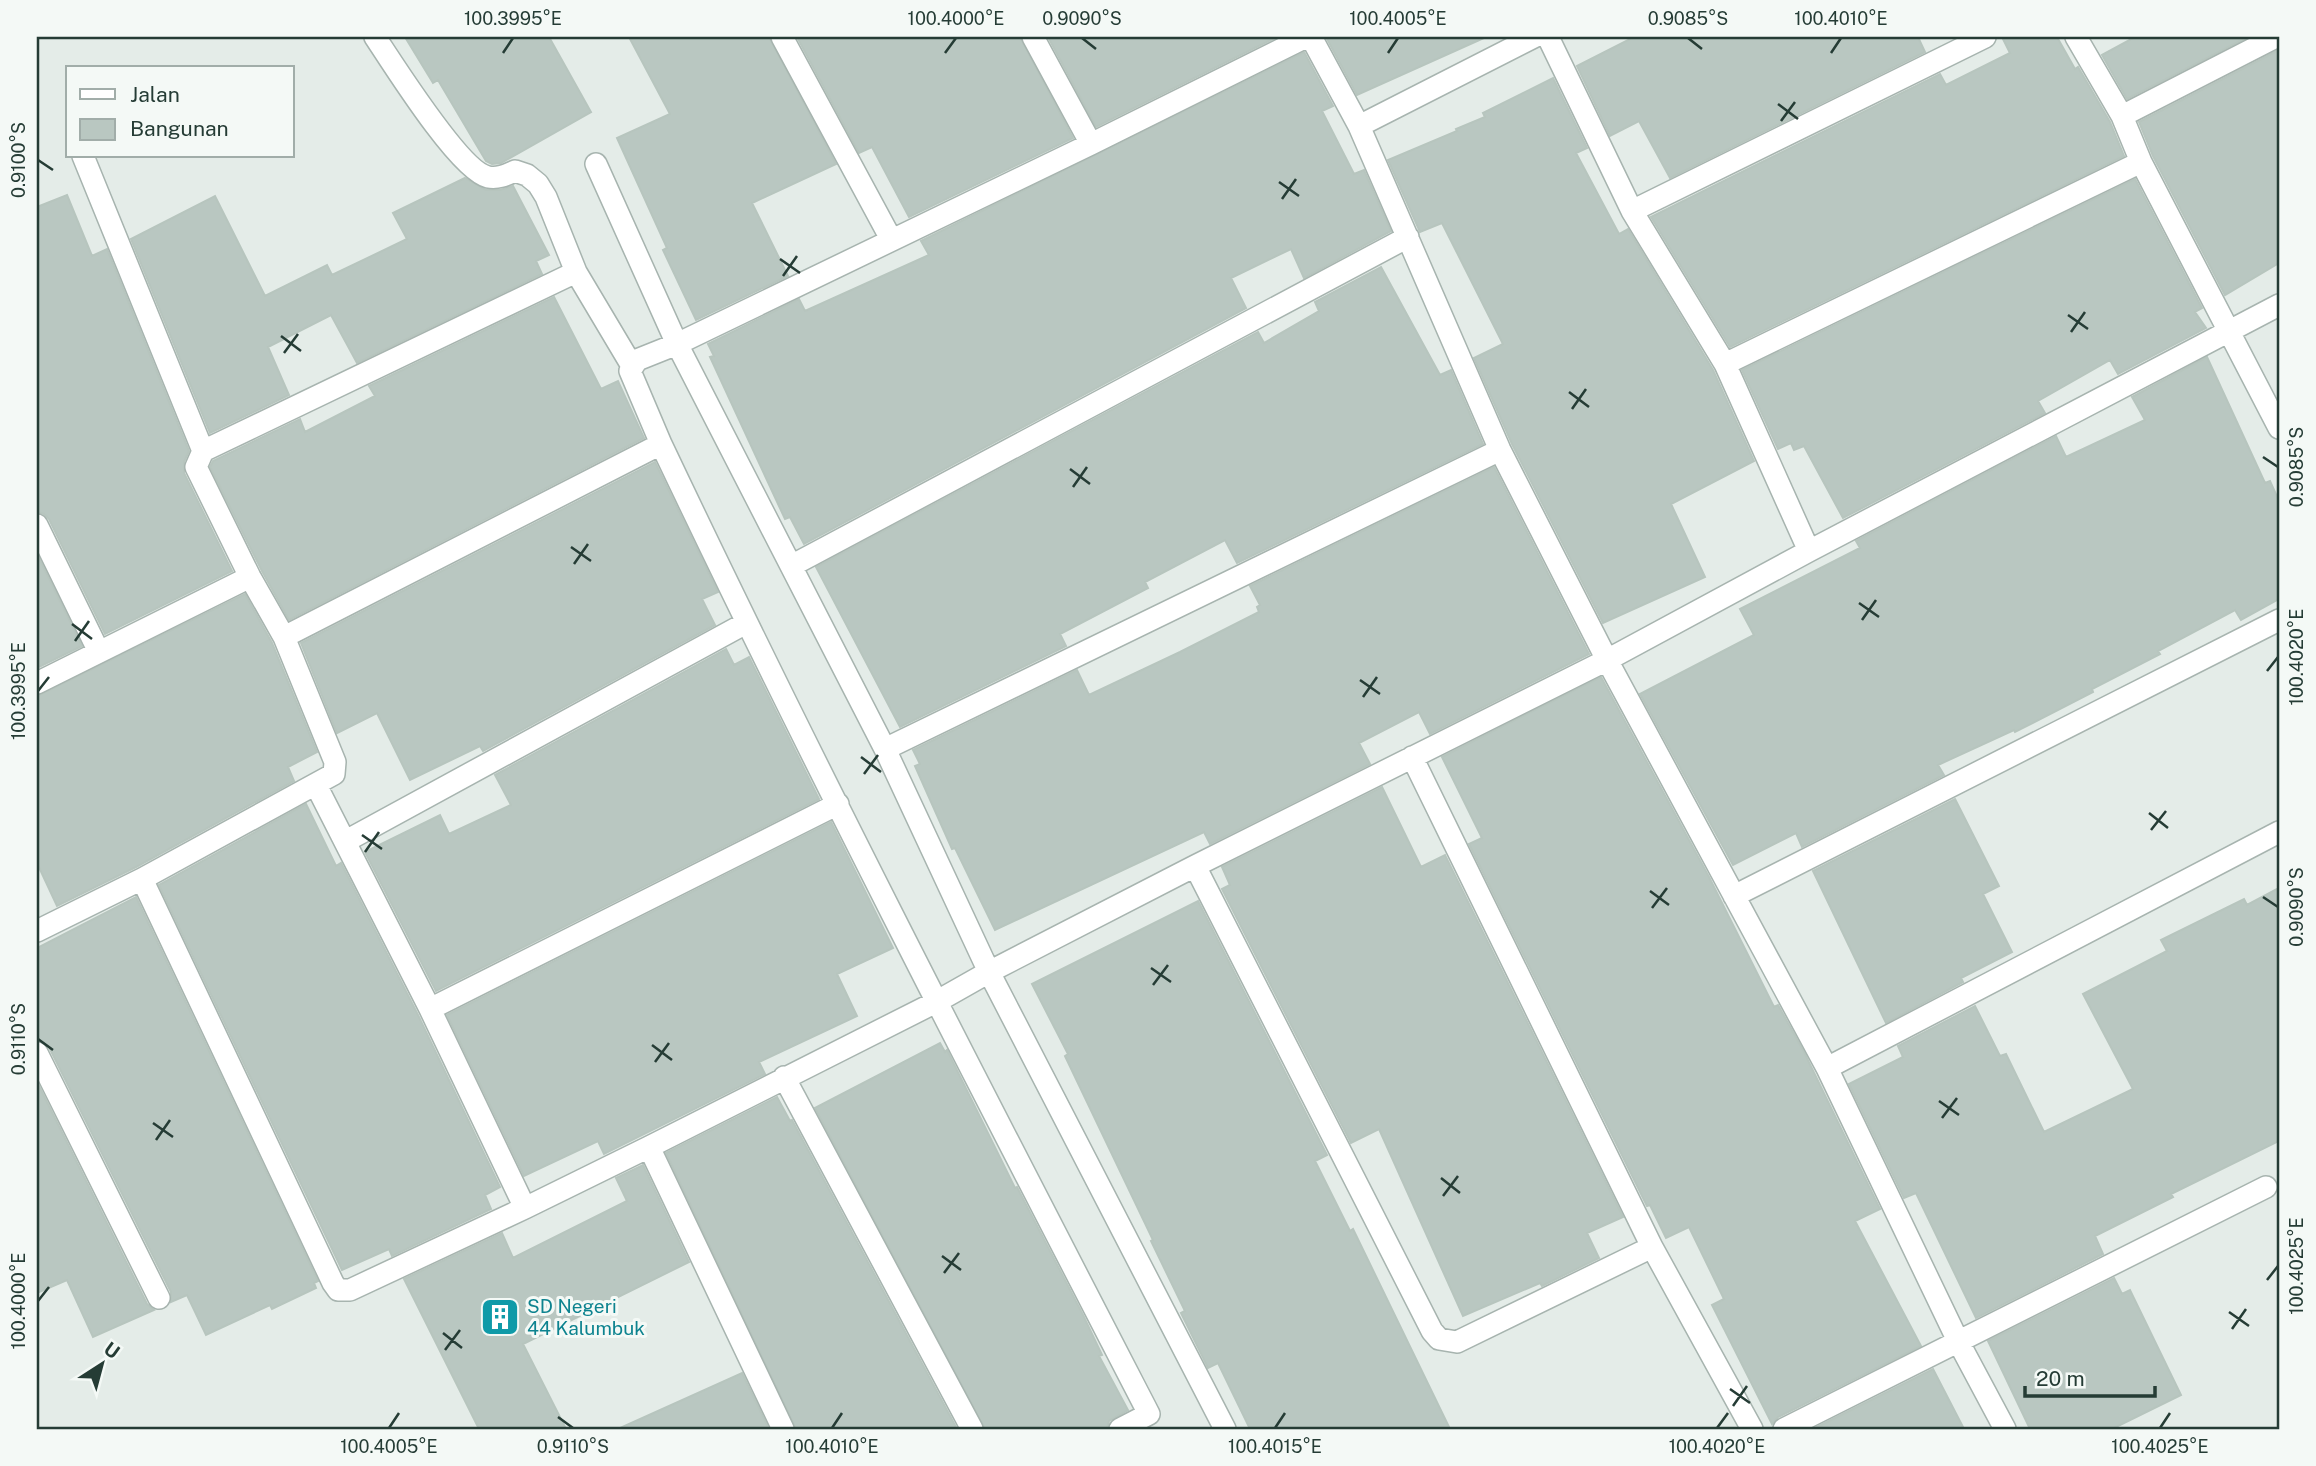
<svg xmlns="http://www.w3.org/2000/svg" width="2316" height="1466" font-family="'Public Sans',sans-serif">
	<rect width="100%" height="100%" fill="#e4ece8"/>
	<!-- building -->
	<path fill="#b9c7c1" stroke="#b7c5be" stroke-width="2" d="M405,37H549L591,112L501,163L492,164L486,161L438,80L433,83Z
		M629,37H769L836,164L752,203L788,276L696,320L663,250L667,248L617,138L670,114Z
		M797,37H1020L1073,138L909,217L872,147L859,153Z
		M1048,37H1277L1096,127Z
		M1326,37H1486L1357,95Z
		M1634,37H1918L1925,52L1670,178L1639,121L1610,136L1577,66Z
		M2002,37H2057L2075,69L2078,67L2110,122L2124,156L1730,347L1651,217L1940,74L1946,85L2010,53Z
		M2135,37H2248L2127,99L2102,55Z
		M2279,50V263L2225,295L2153,156L2139,122Z
		M1304,52L1333,106L1322,111L1354,174L1364,170L1391,231L1304,278L1291,249L1231,278L1246,308L804,544L790,517L785,519L710,357L714,356L708,344L799,299L805,311L929,255L921,241Z
		M1553,78L1587,148L1576,153L1619,234L1628,229L1713,370L1754,461L1671,504L1705,577L1603,623L1512,444L1474,358L1503,344L1442,223L1420,232L1388,160L1457,131L1456,129L1485,117L1483,113Z
		M465,178L486,190H500L513,186L549,255L536,261L542,274L357,363L331,315L268,347L289,395L210,433L131,239L215,196L265,296L327,265L332,275L407,239L393,213Z
		M2135,179L2202,308L2195,312L2206,328L2118,374L2110,360L2038,401L2045,413L1843,518L1804,446L1794,450L1791,443L1778,449L1742,370Z
		M67,195L92,256L107,249L189,451L184,462V473L232,571L105,634L49,519L44,514L37,512V207Z
		M1381,267L1440,375L1451,370L1483,444L1237,563L1225,540L1145,582L1148,588L1060,634L1066,646L900,727L816,567L1258,332L1264,343L1319,311L1315,302Z
		M554,297L601,389L618,381L644,438L289,620L262,571L210,467L213,461L300,419L305,432L375,396L369,386Z
		M2207,357L2265,483L2270,481L2279,501V599L2241,620L2235,610L2158,651L2160,654L2092,689L2093,692L2015,732L2014,730L1938,765L1944,775L1802,847L1796,833L1733,865L1640,694L1754,635L1740,609L1860,548L1856,541L2056,436L2066,457L2145,420L2132,397Z
		M655,462L718,592L702,599L715,625L483,751L480,746L410,780L377,713L337,733L301,643Z
		M1494,467L1589,654L1430,734L1419,712L1359,743L1370,764L1210,844L1204,832L995,930L955,848L952,849L915,766L920,764L913,750L1077,670L1089,695L1180,652L1259,612L1257,607L1260,605L1250,586Z
		M37,554L82,646L37,668Z
		M245,594L272,643L317,752L288,767L294,781L136,867L57,906L37,863V696Z
		M726,649L734,665L749,657L819,799L436,991L365,852L440,815L449,834L511,805L495,775Z
		M1601,677L1709,877L1774,1007L1778,1005L1804,1052L1880,1209L1855,1221L1921,1346L1778,1417L1772,1424L1712,1305L1724,1299L1689,1227L1666,1238L1650,1205L1647,1206L1469,844L1482,838L1442,757Z
		M1382,787L1421,867L1445,855L1623,1217L1587,1233L1599,1258L1542,1286L1540,1283L1463,1316L1379,1129L1351,1143L1222,889L1230,885L1222,867Z
		M1955,799L1999,886L1983,894L2012,952L1961,978L1963,982L1886,1023L1813,871Z
		M306,804L336,866L341,863L418,1015L500,1187L485,1195L491,1209L392,1256L389,1249L342,1270L159,885Z
		M831,822L893,948L837,974L857,1016L759,1062L765,1074L604,1154L598,1141L524,1176L447,1015Z
		M2279,888V1141L2171,1194L2173,1197L2095,1236L2103,1254L1976,1318L1916,1193L1904,1198L1849,1084L1903,1057L1898,1046L1975,1006L2000,1056L2006,1054L2044,1132L2133,1089L2083,994L2167,951L2161,940L2244,899L2247,905Z
		M136,897L318,1281L314,1283L316,1288L272,1309L270,1305L206,1335L187,1295L171,1302V1292L49,1047L44,1042L37,1040V948Z
		M1198,901L1327,1155L1315,1161L1350,1231L1353,1229L1450,1429H1250L1218,1363L1208,1368L1181,1313L1185,1311L1151,1241L1153,1240L1065,1056L1068,1054L1032,984Z
		M940,1043L945,1052L947,1050L1015,1188L1017,1187L1083,1315L1102,1355L1099,1356L1128,1410L1109,1421L1107,1429H985L815,1108Z
		M37,1082L147,1304L154,1310L93,1337L67,1280L37,1293Z
		M777,1097L790,1121L792,1120L957,1429H796L666,1153Z
		M643,1165L689,1262L523,1344L566,1429H479L404,1279L502,1233L513,1258L627,1201L616,1178Z
		M2114,1278L2122,1294L2130,1290L2181,1395L2112,1429H2030L1988,1341Z
		M1933,1369L1964,1429H1813Z
		M742,1373L769,1429H618Z"/>
	<g fill="none" stroke-linecap="round" stroke-linejoin="round">
		<!-- minor casing -->
		<g stroke="#a7b4af" stroke-width="24">
			<path id="minor" d="M375,37C393,64 460,171 488,177C498,179 506,175 515,171L527,175L538,184L546,197L576,272L632,366
				M782,37L891,239
				M1033,37L1091,144
				M1311,37L1359,126L1500,450L1607,660L1827,1068L1958,1341L2005,1429
				M1548,37L1632,211L1725,364L1809,551
				M2076,37L2122,116L2141,162L2279,428
				M2122,116L2276,37
				M1359,126L1534,37
				M83,156L203,451
				M596,164L677,344L885,749L989,972L1225,1429
				M1632,211L1985,37
				M1725,364L2141,162
				M661,444C816,771 983,1093 1149,1414L1120,1429
				M37,525L98,650
				M791,566L1408,237
				M284,637L661,444L630,371L637,360L677,344L1091,144L1306,37
				M37,683L250,577
				M885,749L1500,450
				M316,785L430,1009L525,1208
				M346,841L746,623
				M1195,866L1432,1331L1439,1339L1457,1342L1652,1247L1412,757
				M142,879L334,774L335,762L284,637L250,577L196,467L203,451L576,272
				M1734,896L2279,620
				M37,931L142,879L333,1283L338,1290H350L525,1208L649,1147L936,1002L989,972L1195,866L1607,660L1809,551L2279,305
				M430,1009L838,804
				M37,1053L159,1298
				M1827,1068L2279,832
				M784,1077L972,1429
				M649,1147L783,1429
				M1652,1247L1752,1429
				M1784,1429L2266,1187"/>
		</g>
		<!-- minor -->
		<use href="#minor" stroke="#fff" stroke-width="21"/>
	</g>
	<!-- ticks -->
	<path fill="none" stroke="#253c35" stroke-width="2.5" d="M1082,38L1096,49M1688,38L1702,49M503,53L513,38M945,53L956,38M1388,53L1398,38M1831,53L1841,38M1778,104L1798,119M1781,121L1795,102M38,160L53,170M1279,182L1299,196M1282,199L1296,179M780,259L800,273M783,276L797,256M2068,315L2088,329M2071,332L2085,312M281,336L301,351M284,353L298,334M1569,392L1589,407M1572,409L1586,389M2263,457L2278,467M1070,469L1090,484M1073,487L1087,467M571,547L591,561M574,564L588,544M1859,603L1879,617M1862,620L1876,600M72,624L92,639M75,641L89,621M2267,671L2278,657M1360,680L1380,694M38,691L49,677M1363,697L1377,677M861,757L881,772M864,774L878,755M2149,813L2168,828M2151,830L2166,811M362,835L382,849M365,852L379,832M1650,891L1669,905M2263,897L2278,907M1652,908L1667,888M1151,968L1171,982M1153,985L1168,965M38,1039L53,1050M652,1045L672,1060M655,1062L669,1043M1939,1101L1959,1115M1942,1118L1957,1098M153,1123L173,1137M156,1140L170,1120M1441,1178L1460,1193M1443,1196L1458,1176M942,1256L961,1270M944,1273L959,1253M2267,1280L2278,1266M38,1301L49,1287M2229,1312L2249,1326M2232,1329L2246,1309M443,1333L462,1348M445,1350L460,1330M1730,1389L1750,1403M1733,1406L1747,1386M558,1417L573,1428M389,1428L399,1413M832,1428L842,1413M1275,1428L1285,1413M1717,1428L1728,1413M2160,1428L2170,1413"/>
	<!-- icons -->
	<defs>
		<g id="building-square" transform="scale(2.0125)"><rect x="-9" y="-9" width="18" height="18" rx="4" fill="#0f9aa8" stroke="#f4f9f6"/><path d="M-4-6H4V6H1V3H-1V6H-4ZM-2.5-4.3h1.7v1.8h-1.7ZM.8-4.3h1.7v1.8H.8ZM-2.5-1h1.7V.8h-1.7ZM.8-1h1.7V.8H.8Z" fill="#fff"/></g>
	</defs>
	<g fill-rule="evenodd">
		<use href="#building-square" x="500" y="1317"/>
	</g>
	<g text-anchor="middle" stroke-width="6" stroke-linejoin="round" paint-order="stroke">
		<!-- culture labels -->
		<g font-size="19" fill="#0d838f" stroke="#f4f9f6" text-anchor="start">
			<text x="527" y="1313">SD Negeri<tspan x="527" dy="22">44 Kalumbuk</tspan></text>
		</g>
	</g>
	<!-- border -->
	<rect width="2316" height="1466" fill="none" stroke="#f4f9f6" stroke-width="77"/>
	<!-- legend -->
	<rect x="66" y="66" width="228" height="91" fill="#f4f9f6" stroke="#a1ada9" stroke-width="2"/>
	<rect x="80" y="89" width="35" height="10" fill="#ffffff" stroke="#a1ada9" stroke-width="2"/>
	<text x="130" y="102" font-size="21" fill="#253c35">Jalan</text>
	<rect x="80" y="119" width="35" height="21" fill="#b9c7c1" stroke="#a1ada9" stroke-width="2"/>
	<text x="130" y="136" font-size="21" fill="#253c35">Bangunan</text>
	<!-- north arrow -->
	<g transform="translate(102 1364) rotate(36)" stroke="#f4f9f6" stroke-width="5" paint-order="stroke">
	<path d="M0-5L12 26L0 18L-12 26Z" fill="#253c35"/>
	<text y="-10" font-size="19" font-weight="bold" text-anchor="middle" fill="#253c35">U</text>
	</g>
	<!-- scale -->
	<path d="M2025 1386v10h130v-10" fill="none" stroke="#253c35" stroke-width="3.5"/>
	<text x="2036" y="1386" font-size="21" fill="#253c35" stroke="#f4f9f6" stroke-width="5" paint-order="stroke">20 m</text>
	<rect x="38" y="38" width="2240" height="1390" fill="none" stroke="#253c35" stroke-width="2.5"/>
	<g font-size="18" text-anchor="middle" fill="#253c35">
		<text x="513" y="25">100.3995°E</text>
		<text x="956" y="25">100.4000°E</text>
		<text x="1082" y="25">0.9090°S</text>
		<text x="1398" y="25">100.4005°E</text>
		<text x="1688" y="25">0.9085°S</text>
		<text x="1841" y="25">100.4010°E</text>
		<text transform="translate(19 160) rotate(-90)" y="6">0.9100°S</text>
		<text transform="translate(2297 467) rotate(-90)" y="6">0.9085°S</text>
		<text transform="translate(2297 657) rotate(-90)" y="6">100.4020°E</text>
		<text transform="translate(19 691) rotate(-90)" y="6">100.3995°E</text>
		<text transform="translate(2297 907) rotate(-90)" y="6">0.9090°S</text>
		<text transform="translate(19 1039) rotate(-90)" y="6">0.9110°S</text>
		<text transform="translate(2297 1266) rotate(-90)" y="6">100.4025°E</text>
		<text transform="translate(19 1301) rotate(-90)" y="6">100.4000°E</text>
		<text x="389" y="1453">100.4005°E</text>
		<text x="573" y="1453">0.9110°S</text>
		<text x="832" y="1453">100.4010°E</text>
		<text x="1275" y="1453">100.4015°E</text>
		<text x="1717" y="1453">100.4020°E</text>
		<text x="2160" y="1453">100.4025°E</text>
	</g>
</svg>
